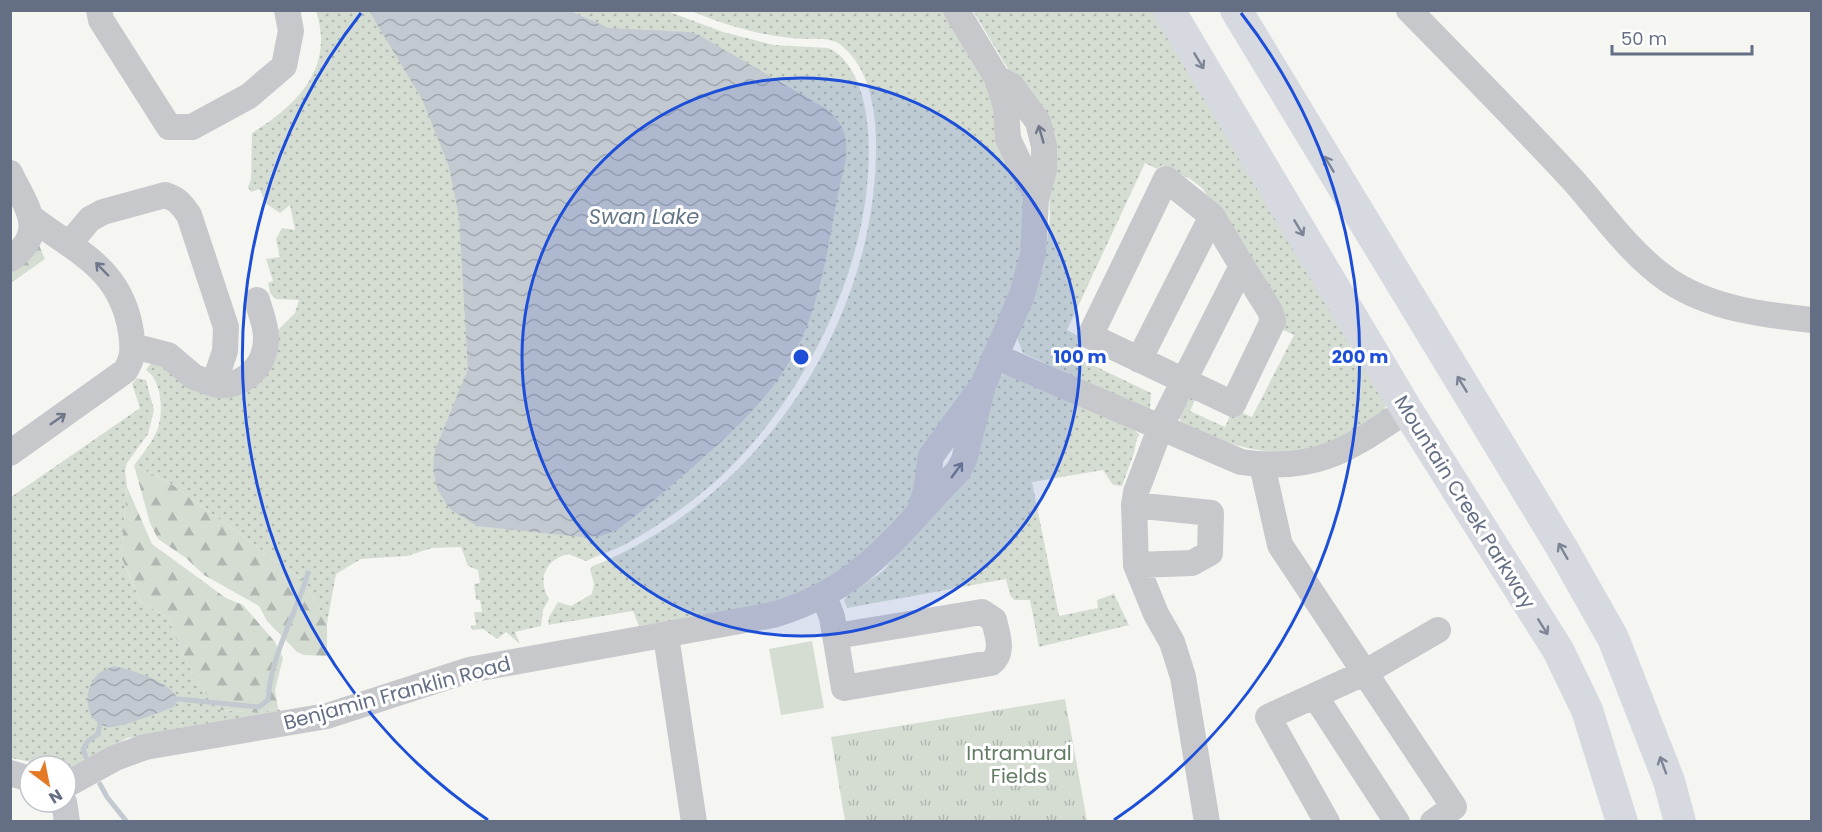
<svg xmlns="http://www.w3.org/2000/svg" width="1822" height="832" font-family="Poppins,sans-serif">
	<defs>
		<pattern id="grass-dots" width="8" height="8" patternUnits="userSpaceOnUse" patternTransform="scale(1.5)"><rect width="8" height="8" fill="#d5ddd3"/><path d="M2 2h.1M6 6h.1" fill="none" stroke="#b0b7b1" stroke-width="1.8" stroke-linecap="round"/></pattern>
		<pattern id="forest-firs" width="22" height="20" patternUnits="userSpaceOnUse" patternTransform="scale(1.5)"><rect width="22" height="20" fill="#d5ddd3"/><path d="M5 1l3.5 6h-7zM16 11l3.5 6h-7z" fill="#b0b7b1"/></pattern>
		<pattern id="park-tufts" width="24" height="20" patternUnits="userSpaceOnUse" patternTransform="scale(1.5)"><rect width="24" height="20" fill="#d5ddd3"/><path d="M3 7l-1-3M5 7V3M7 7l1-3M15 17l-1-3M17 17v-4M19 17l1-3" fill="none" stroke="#b0b7b1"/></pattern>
		<pattern id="water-waves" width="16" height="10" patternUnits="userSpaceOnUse" patternTransform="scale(1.5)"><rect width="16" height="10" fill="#c2c9d0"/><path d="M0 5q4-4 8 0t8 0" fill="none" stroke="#a1a7ae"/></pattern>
	</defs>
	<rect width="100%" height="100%" fill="#f5f6f2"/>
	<!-- grass -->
	<path fill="url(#grass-dots)" d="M316,11H667L723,32L774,45L828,48C856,59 866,103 868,130C878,262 797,421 693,500C671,517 648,532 624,545C612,551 599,555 586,561L568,554C545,560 537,579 549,599L543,610L541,626L515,632L520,644L506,632L497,639L483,629L472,630L471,626L476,625L474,612H482L480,600H476L474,584L480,583L478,570L468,566L461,547L432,548L407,556L361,559L336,574L327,623L305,582L170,483L134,465C142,455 150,445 156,433C164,416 163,381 146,370L155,358L214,394L295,313L299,300L276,299L270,293L268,283L273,281L266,259L280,257L276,239L282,228L295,230L290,205L280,213L265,203L260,189L251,192L248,187L251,179L252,133C297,105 335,68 316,11Z
		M691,11H947L981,67L1023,177L1027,216L1011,299L910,506L884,538L827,582L759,607L639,626L633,611L548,625L549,617L558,602L571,606L592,594L594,584L590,569L593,566C754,502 872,330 876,156C877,121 873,72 843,47C833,37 817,39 804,39C765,37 727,26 691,11Z
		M973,11H1163L1387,399L1384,413C1368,423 1350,439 1333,445C1277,463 1230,446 1181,423L1179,416L1192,395L1196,398L1190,411L1225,427L1230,416L1238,411L1252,417L1294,335L1281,329L1224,222L1203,189L1190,179L1162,165L1157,169L1145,163L1067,330L1078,336L1080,343L1074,356L1151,393L1150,409L1147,410L1023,353L1017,338L1044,265L1050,217L1049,193L1017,84Z
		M1005,373L1126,423L1140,435L1137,438L1134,453L1122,486L1113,485L1103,470L1032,482L1059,616L1098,608L1097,600L1114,594L1129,625L1039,647L1030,600H1014L1010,595L1006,579L847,608L844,600L847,596L882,572L942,503L998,379Z
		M137,378L146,380L154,410L148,434L127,463L125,471L127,487L121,558L141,602L168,618L181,651L202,689L220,710L261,713L278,708L283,714L127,738L84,763L66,769V766H51L11,758V497L140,408L132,384Z"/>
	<!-- forest -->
	<path fill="url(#forest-firs)" d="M39,245L45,259L11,283V263Z
		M134,465L170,483L305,582L327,623V656L304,655L297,652L267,621L259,606L204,575L186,558L158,539L150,523Z
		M127,487L152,544L226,598L243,605L275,642L283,658L275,690L278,708L261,713L220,710L202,689L181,651L168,618L141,602L121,557Z"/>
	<!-- park -->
	<path fill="url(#park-tufts)" d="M1065,699L1087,821H845L831,737Z"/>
	<!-- garden -->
	<path fill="#d5ddd3" d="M812,641L824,708L781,715L769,649Z"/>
	<!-- water -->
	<path fill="url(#water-waves)" d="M369,11H570L609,28L689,32L699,35L825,108C859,134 844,163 837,199C829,243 822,289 805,331C779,393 730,435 680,478C659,496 639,514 617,530L601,536L582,537L477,526L450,509L438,491L433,470L435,450L468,369L459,217L449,167L422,99Z
		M114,666C134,671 168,680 178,699L175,706C165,711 117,729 108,727C84,722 82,691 97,675C101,671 109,668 114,666Z"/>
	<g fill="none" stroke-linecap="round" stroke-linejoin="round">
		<!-- stream -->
		<path stroke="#c2c9d0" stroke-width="5" d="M178,699L259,707L268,700C271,654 295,617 308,573
			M86,757L83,749L88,741L98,734L100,724
			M100,784L107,797L127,822"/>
		<!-- minor -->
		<path stroke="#c6c8cc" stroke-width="26" d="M99,10L101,20L169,127H192L249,96L284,66L291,31L287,10
			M956,10L997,78L1006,106L1008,139L1028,181L1037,191
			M1409,10C1463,65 1518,121 1571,178C1602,212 1629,253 1668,280C1709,308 1763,315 1812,320
			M10,173C26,207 49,232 10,259
			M69,244L90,219L103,212L165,195C178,199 182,205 189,215L226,327L225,351L214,384L194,377L168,355L133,346
			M995,356L1241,462C1317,473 1347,450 1407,410
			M1139,360L1212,216
			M214,384C242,390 267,366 266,337C266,325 260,311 257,300
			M10,453L125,371C134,358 133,347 131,332C121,268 78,253 32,218
			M1262,465L1280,545L1454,807L1433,822
			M1134,505L1211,513L1210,553L1192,563L1136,565
			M920,509L926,491L931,456L983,385L1022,295L1033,254L1036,199L1044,170V146L1038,122L1012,86L997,78
			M824,596L832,617L844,688L991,663C1005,652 997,635 994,620L982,612L836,636
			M666,636L694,822
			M1315,696L1397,822
			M10,773L30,779
			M66,785L115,758L145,747L327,716L469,670L773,615C864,588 896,535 958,471L964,460L983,385
			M64,802L67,822
			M1207,822L1183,677L1172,642L1156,614L1136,565L1134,505L1136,492L1161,426L1242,266L1212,216L1166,179L1090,336L1233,404L1273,321L1270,311L1242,266
			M1327,822L1268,717L1364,673L1438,630"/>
		<!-- major -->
		<path stroke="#d6d9df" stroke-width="32" d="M1169,10L1407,410L1558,650L1587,710L1622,822
			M1236,10L1562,548L1613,638L1669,781L1680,822"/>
	</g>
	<!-- one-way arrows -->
	<defs><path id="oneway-shaft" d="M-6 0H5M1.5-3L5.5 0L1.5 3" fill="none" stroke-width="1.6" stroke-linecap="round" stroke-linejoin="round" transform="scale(1.5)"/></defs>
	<g stroke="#7c8496">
		<use href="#oneway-shaft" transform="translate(1199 61) rotate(59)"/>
		<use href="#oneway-shaft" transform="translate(1329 164) rotate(-121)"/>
		<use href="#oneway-shaft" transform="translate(1299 228) rotate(59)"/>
		<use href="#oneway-shaft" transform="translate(1462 384) rotate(-121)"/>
		<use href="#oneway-shaft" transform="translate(1563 551) rotate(-120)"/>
		<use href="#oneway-shaft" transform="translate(1543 627) rotate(58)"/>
		<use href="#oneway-shaft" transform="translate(1663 765) rotate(-110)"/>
	</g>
	<g stroke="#6f788b">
		<use href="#oneway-shaft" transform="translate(1041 134) rotate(-106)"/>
		<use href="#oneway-shaft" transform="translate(102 269) rotate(-134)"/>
		<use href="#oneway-shaft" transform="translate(58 419) rotate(-35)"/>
		<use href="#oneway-shaft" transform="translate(957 470) rotate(-54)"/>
	</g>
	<!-- distance rings -->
	<circle cx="801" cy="357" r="279" fill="#1d4ed8" fill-opacity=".12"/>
	<g fill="none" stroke="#1d4ed8" stroke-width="3">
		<circle cx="801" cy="357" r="279"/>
		<path d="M488 820A559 559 0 0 1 361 13M1241 13A559 559 0 0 1 1114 820"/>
	</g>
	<g text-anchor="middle" stroke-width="6" stroke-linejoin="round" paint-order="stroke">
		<!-- street labels -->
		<g font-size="20" fill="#656f84" stroke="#fff">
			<text transform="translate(1465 502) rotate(58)" y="7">Mountain Creek Parkway</text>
			<text transform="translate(397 693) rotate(-15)" y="7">Benjamin Franklin Road</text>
		</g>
		<!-- park labels -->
		<g font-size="20" fill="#637b64" stroke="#fff">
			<text x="1019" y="760">Intramural<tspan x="1019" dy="23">Fields</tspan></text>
		</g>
		<!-- water labels -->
		<g font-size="21" font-style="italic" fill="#657687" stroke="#fff">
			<text x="644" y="224">Swan Lake</text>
		</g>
	</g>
	<circle cx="801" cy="357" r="9" fill="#1d4ed8" stroke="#fff" stroke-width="3"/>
	<g font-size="18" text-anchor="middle" font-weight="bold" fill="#1d4ed8" stroke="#fff" stroke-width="6" stroke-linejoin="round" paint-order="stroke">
		<text x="1080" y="363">100 m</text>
		<text x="1360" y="363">200 m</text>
	</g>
	<!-- border -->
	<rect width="1822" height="832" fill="none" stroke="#656f84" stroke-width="24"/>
	<!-- north arrow -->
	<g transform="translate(48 784) rotate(148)"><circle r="28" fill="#ffffff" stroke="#c1c5ce" stroke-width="1.5"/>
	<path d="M0-4.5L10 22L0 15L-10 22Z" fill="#e47b24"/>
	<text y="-9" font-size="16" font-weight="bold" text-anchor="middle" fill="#656f84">N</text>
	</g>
	<!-- scale -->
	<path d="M1612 45v9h140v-9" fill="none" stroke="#656f84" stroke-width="3"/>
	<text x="1621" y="45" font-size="18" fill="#656f84" stroke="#ffffff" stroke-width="4.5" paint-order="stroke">50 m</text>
</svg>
